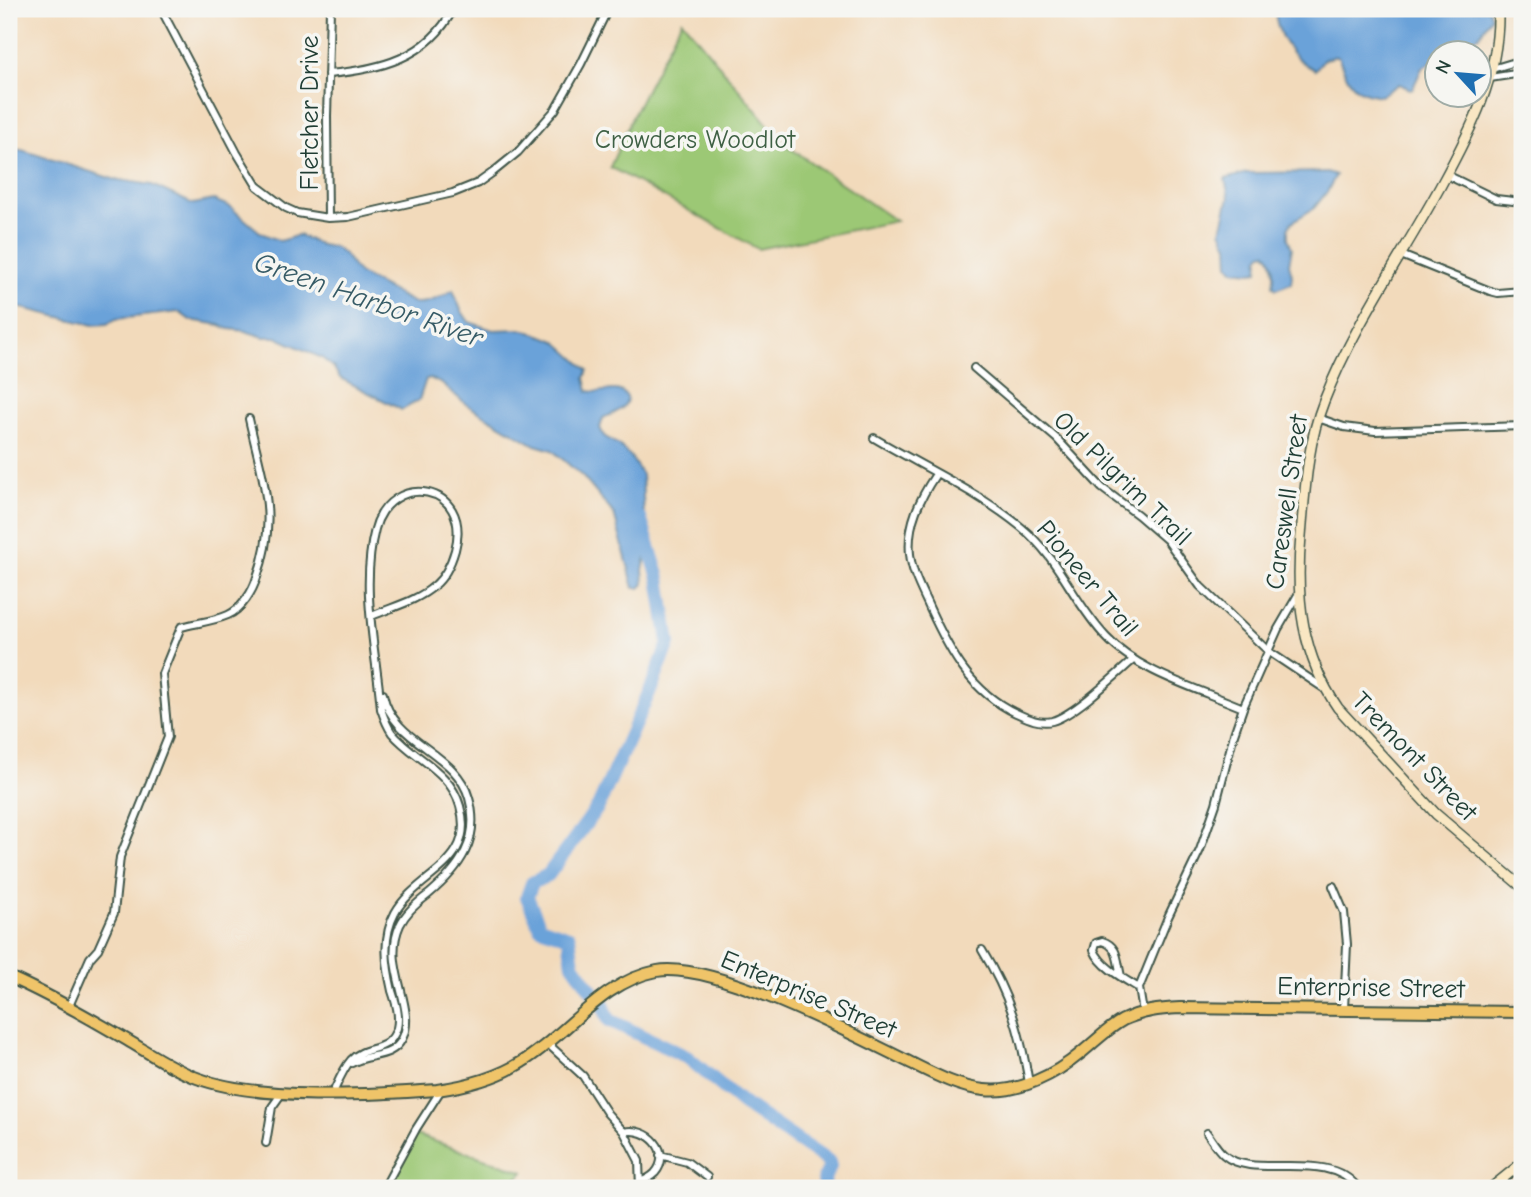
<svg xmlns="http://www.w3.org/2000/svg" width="1531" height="1197" font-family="'Comic Neue',sans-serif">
	<rect width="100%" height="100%" fill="#f6f6f2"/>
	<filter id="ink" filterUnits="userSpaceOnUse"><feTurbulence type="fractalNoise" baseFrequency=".0143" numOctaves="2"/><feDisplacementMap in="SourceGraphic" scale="14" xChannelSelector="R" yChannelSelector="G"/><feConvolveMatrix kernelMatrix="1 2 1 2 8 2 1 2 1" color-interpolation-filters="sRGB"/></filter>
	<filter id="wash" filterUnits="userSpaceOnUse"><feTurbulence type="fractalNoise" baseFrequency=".00686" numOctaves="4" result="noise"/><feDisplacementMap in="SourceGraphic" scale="28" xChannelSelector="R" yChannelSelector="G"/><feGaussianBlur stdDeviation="1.57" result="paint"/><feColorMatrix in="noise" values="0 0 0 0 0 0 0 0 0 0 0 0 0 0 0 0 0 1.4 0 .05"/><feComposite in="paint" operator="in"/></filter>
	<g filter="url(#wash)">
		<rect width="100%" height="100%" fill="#f2dabb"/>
		<!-- green -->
		<path fill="#9cc874" stroke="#5e8254" stroke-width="2" d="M682,20L783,143L896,221L758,249L610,167L635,111Z
			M413,1134L524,1172L506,1188H397L388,1186Z"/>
		<!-- water -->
		<path fill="#6aa2d9" stroke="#447086" stroke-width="2" d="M1275,9H1489L1491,17L1479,36L1444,52H1436V59L1422,68L1413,88L1410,89L1399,84L1380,96C1351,92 1348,81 1338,56L1324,59L1315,70C1291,58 1276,35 1275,9Z
			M9,149L22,150L113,179L152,185L193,204L214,200L229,206L261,233L280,241L299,235L321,245L334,247L343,253L358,273L414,303C429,304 441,297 453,290L461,310L469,322L493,330L521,329L546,337L556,341L588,370L585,378L588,391C603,395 617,383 627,397C627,410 613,413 603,418L600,428L604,436L620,446L631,457L642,475L646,557L643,570L644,584L640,588H634L614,514L583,477L552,450L535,445L467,405L442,384L430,378L426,379L419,400L402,410L340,378L334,368L322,358L276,337H264L245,331L229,329L220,325L190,320L179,312L116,319L107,324L93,325L9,305Z
			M1327,172L1336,175L1327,192L1314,208L1292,222L1288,229V238L1292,248L1289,264L1292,275L1291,283L1276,289L1273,286C1275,273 1275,261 1266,252L1262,253L1259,258L1258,271L1251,272L1234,270L1229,264L1228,245L1221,231L1229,197L1225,179L1247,173Z"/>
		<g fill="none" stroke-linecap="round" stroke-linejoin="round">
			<!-- river -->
			<path stroke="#6aa2d9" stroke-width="14" d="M592,991L573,964L569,937L540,927L527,897L532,883L548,875L598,807L652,686L669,643L659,578L640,518
				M602,1002L609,1020L687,1057L742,1103L829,1162L830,1167L824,1178L825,1188"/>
		</g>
	</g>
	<g filter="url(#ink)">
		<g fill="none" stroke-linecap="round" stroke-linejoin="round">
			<!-- minor casing -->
			<g stroke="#3f5548" stroke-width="10">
				<path id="minor" d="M161,9L237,153L257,186L286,208L297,213L328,218L348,217L453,193L478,183L492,173L518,152L555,110L581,64L608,9
					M1492,69L1522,60
					M328,74C378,70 429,58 453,9
					M1490,78L1522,73
					M1447,175L1496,199L1522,202
					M328,218L327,116L330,9
					M1401,255L1490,291L1498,293L1522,291
					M974,368L1057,439L1102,488L1138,515L1167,540L1200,586L1268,651L1325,689
					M1318,418L1344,427L1375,431L1522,426
					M874,438C923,467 977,491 1021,527C1060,559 1073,602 1106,637C1138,672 1199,689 1243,708
					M936,474C920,498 907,524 910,554C912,574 922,591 930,609C950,652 971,692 1016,713C1027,718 1039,724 1052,721C1074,715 1115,676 1133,660
					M1333,886L1344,912L1347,944L1344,1009
					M982,950C1010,996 1020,1031 1029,1083
					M1121,976C1117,961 1119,946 1102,941L1096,943L1094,950C1101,967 1124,979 1139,988
					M69,1006L90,958L98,949L114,913L120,857L168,737L162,674L181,627C196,623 214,621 228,615C242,609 253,591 257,577C279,516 262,478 249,419
					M1143,1012L1139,988L1168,917L1200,850L1216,804L1234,734L1243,708L1278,629L1299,593
					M547,1043L583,1076L607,1113L624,1132L639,1161L640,1188
					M352,1063C369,1053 392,1059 402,1039C418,1008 381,967 400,925C406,912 418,902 429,894C460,868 481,839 469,798C456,751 393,744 383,694
					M333,1093C338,1082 343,1069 351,1060C366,1044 389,1054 397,1028C400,1015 396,1003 392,991C386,965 382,937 395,913C417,873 477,865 460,806C450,770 414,759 392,733C387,726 384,718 381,709C376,650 360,587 375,529C390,471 473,483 455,550C451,564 445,577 434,586C417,601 392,607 372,616
					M624,1132C648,1126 673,1152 655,1173C651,1177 645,1180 640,1182
					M1207,1133C1212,1140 1217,1149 1224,1155C1254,1181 1327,1147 1358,1188
					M266,1143L272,1107L282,1093
					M660,1155L687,1162L707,1177
					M384,1188L416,1129L441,1090"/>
			</g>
			<!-- secondary casing -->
			<g stroke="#3f5548" stroke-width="12">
				<path id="secondary" d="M1498,9C1500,76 1471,130 1440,187C1401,258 1353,326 1324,401C1307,444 1305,491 1301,536C1295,598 1302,656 1338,708L1436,814L1522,887
					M1491,1188L1522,1163"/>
			</g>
			<!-- primary casing -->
			<g stroke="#3f5548" stroke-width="14">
				<path id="primary" d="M9,977C50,995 88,1017 127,1040C149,1053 172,1069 197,1078C259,1101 370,1095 437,1090C466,1086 497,1078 522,1062C568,1034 601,982 657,971C713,961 852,1034 905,1060C930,1072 956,1087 984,1090C1018,1094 1056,1074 1081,1053C1095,1042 1108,1028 1123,1020C1142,1011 1159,1009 1180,1008L1522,1012"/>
			</g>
			<!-- minor -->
			<use href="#minor" stroke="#fff" stroke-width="6"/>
			<!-- secondary -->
			<use href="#secondary" stroke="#f9e7c3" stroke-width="9"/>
			<!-- primary -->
			<use href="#primary" stroke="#efc469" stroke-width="10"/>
		</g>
	</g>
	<g text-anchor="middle" stroke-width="7" stroke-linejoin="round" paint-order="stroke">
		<!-- street labels -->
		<g font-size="26" fill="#1f3d34" stroke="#f6f6f2">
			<text transform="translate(309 113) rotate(-90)" y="9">Fletcher Drive</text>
			<text transform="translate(1123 478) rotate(44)" y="9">Old Pilgrim Trail</text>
			<text transform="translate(1286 502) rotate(-82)" y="9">Careswell Street</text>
			<text transform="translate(1088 578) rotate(50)" y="9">Pioneer Trail</text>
			<text transform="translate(1415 756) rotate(46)" y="9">Tremont Street</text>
			<text transform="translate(1371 987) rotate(1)" y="9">Enterprise Street</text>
			<text transform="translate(809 994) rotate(23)" y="9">Enterprise Street</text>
		</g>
		<!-- park labels -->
		<g font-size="26" fill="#3e6044" stroke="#f6f6f2">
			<text x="695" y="148">Crowders Woodlot</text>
		</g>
		<!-- water labels -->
		<g font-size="28" font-style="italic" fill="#365b66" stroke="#f6f6f2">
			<text transform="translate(369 299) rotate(19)" y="10">Green Harbor River</text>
		</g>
	</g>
	<!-- margin -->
	<rect width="1531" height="1197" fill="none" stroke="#f6f6f2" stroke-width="35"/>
	<!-- north arrow -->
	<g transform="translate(1458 74) rotate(296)"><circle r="33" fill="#f6f6f2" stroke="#a0aca6" stroke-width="2"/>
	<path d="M0-5L12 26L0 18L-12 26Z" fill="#1f6fb2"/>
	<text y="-10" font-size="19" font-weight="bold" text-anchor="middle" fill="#1f3d34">N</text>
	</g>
</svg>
